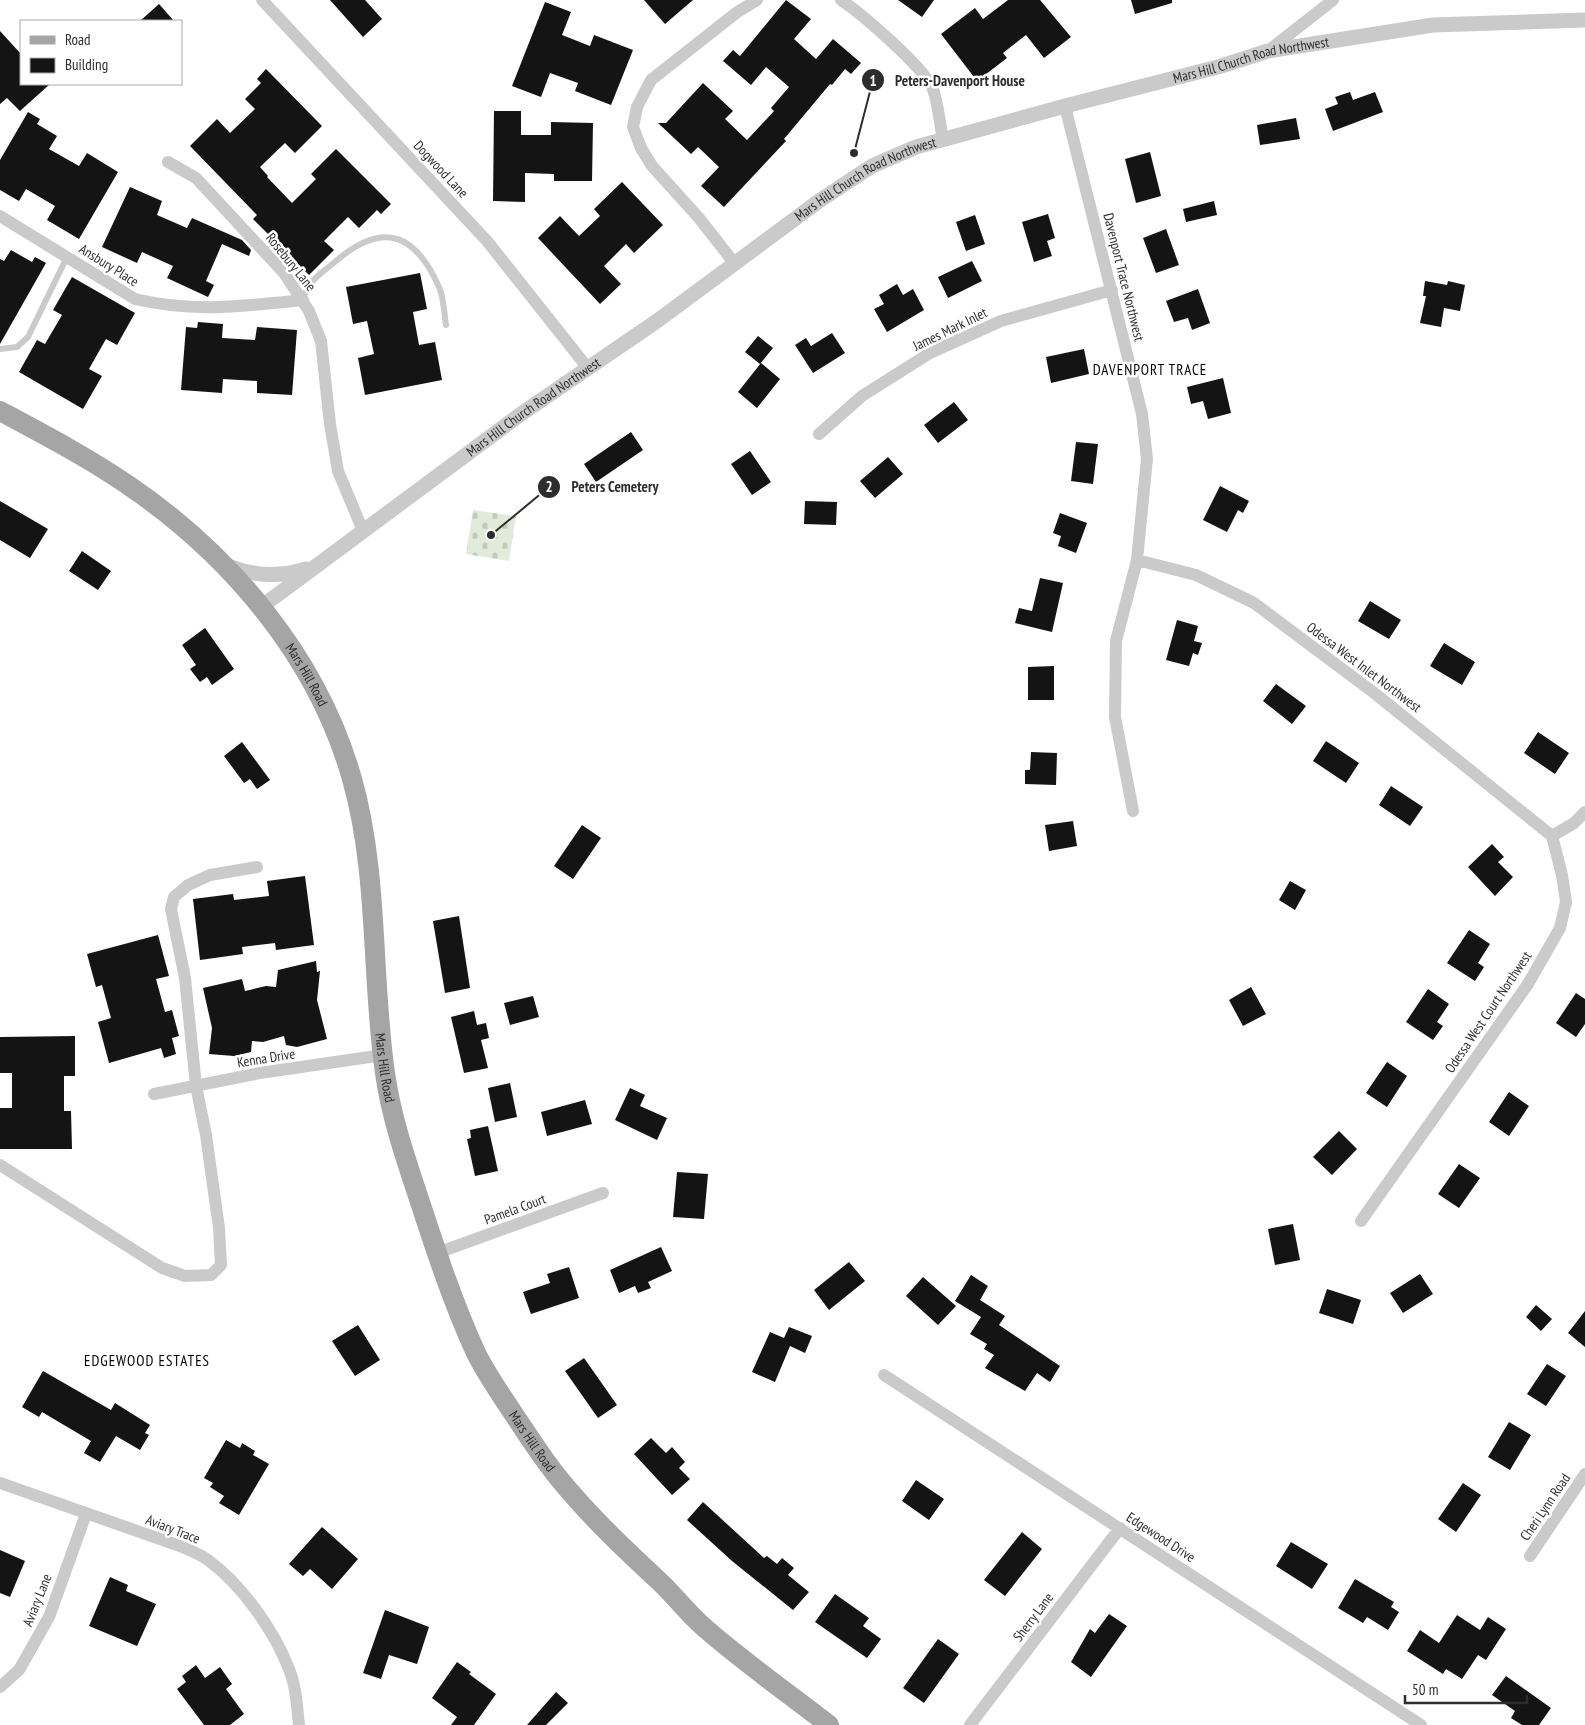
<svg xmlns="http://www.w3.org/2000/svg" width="1585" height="1725" font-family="'PT Sans Narrow',sans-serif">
	<defs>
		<pattern id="cemetery-stones" width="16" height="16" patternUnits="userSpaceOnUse" patternTransform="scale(1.25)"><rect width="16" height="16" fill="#e2ebda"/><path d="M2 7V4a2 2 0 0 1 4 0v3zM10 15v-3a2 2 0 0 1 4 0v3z" fill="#c2cabb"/></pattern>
	</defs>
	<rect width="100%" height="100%" fill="#fff"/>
	<!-- cemetery -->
	<path fill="url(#cemetery-stones)" d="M473,510L516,516L509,561L466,554Z"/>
	<!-- building -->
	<path fill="#141414" d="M330,0H365L382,19L363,37Z
		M644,0H693L665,24Z
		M786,0L811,19L794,39L816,59L833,39L861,63L851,74L845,69L832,85L830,84L784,139L786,141L724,207L701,186L719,167L698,147L691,154L658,123H666L703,83L733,111L725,119L747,140L774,111L771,108L789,87L766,67L751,85L723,61L733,50L740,56Z
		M898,0H934L922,17Z
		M1008,0H1040L1071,37L1044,58L1026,35L1003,53L1007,58L977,81L941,34L975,8L983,19Z
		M1131,0H1172V3L1135,14Z
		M545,2L571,12L562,35L590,46L594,35L633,50L611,105L575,91L578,83L550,73L541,97L512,86Z
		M159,4L174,21H140Z
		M0,31L21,54V84H50L20,111L7,98L0,104Z
		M266,69L322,126L295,153L285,143L260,167L268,176L267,177L292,203L316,179L311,174L336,149L391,204L381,214L377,210L359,228L348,217L324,241L334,250L309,275L253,219L257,215L190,146L217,119L230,133L255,109L245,99L261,83L257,79Z
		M1350,92L1353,100L1375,92L1383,112L1333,131L1325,109L1338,104L1335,97Z
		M494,111H521V135H551V122L593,123L592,181H554V174L525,173V202L493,201Z
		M28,112L40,119L37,124L57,136L49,149L79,166L87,153L118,172L79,239L47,220L55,206L26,189L19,201L0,190V160Z
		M1296,118L1300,139L1260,145L1257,125Z
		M1150,152L1161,196L1136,203L1125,159Z
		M622,182L663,225L634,253L626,244L604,266L621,284L600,304L538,238L560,216L579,236L600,216L594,209Z
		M130,187L162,201L157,215L187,228L192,218L242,240L251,250L249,256L222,244L206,281L214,285L208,297L167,278L173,266L142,252L137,263L102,247Z
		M1214,201L1217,215L1186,222L1183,209Z
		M1048,214L1055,238L1047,241L1052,256L1034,262L1022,222Z
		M975,215L985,244L966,251L956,222Z
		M1166,229L1179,265L1156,273L1143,238Z
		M11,250L32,262L35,257L46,263L0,344V259L4,261Z
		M972,261L982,281L948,298L938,277Z
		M420,273L427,309L413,312L419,345L435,342L442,380L365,395L358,358L374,354L367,321L353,324L346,287Z
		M72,277L135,313L117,345L106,339L89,369L102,376L83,409L19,372L37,340L45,344L62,315L53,310Z
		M1425,281L1447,285L1448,281L1465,285L1460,311L1444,308L1441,327L1420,323L1426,296H1423Z
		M897,284L903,295L913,289L924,310L887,332L874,309L884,304L879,295Z
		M1198,289L1210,323L1192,330L1188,318L1174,322L1166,301Z
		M198,322L223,324L222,338L255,340L257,327L297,330L292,395L257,393V381L223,379L222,393L181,390L186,327L197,328Z
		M832,333L845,353L813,373L795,345L806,338L811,346Z
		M758,336L773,348L760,364L745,352Z
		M1084,349L1089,374L1051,383L1046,357Z
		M761,363L780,379L757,408L738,392Z
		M1223,378L1231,413L1208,419L1203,401L1191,404L1187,387Z
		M954,402L968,420L938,443L924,425Z
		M631,432L643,450L596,482L584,464Z
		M1076,442L1098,444L1093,484L1071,481Z
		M750,451L771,482L752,495L731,464Z
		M888,457L903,474L875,498L860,481Z
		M1220,486L1249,501L1243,513L1238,510L1227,532L1203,520Z
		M0,501L48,529L30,558L0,540Z
		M805,501L837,502L836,525L804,524Z
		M1060,513L1087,523L1076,553L1058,546L1061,536L1053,533Z
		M82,551L111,571L98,590L69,571Z
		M1040,578L1063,583L1052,632L1015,623L1019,608L1032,611Z
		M1370,601L1401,620L1389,639L1358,621Z
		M1177,620L1198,626L1194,641L1202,643L1198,655L1193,653L1189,666L1166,660Z
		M205,628L234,669L212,685L207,677L200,682L190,669L196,665L182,645Z
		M1444,643L1475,662L1462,685L1430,666Z
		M1054,666V700H1028V667Z
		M1276,684L1306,706L1292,724L1263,701Z
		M1538,732L1569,753L1555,774L1524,753Z
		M1326,741L1359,763L1346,783L1313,761Z
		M242,742L270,780L257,789L250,779L244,783L224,756Z
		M1031,752L1057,753L1056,785L1025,784V770H1030Z
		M1391,786L1423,807L1410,826L1379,805Z
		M1073,821L1077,846L1049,851L1045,825Z
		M582,825L601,838L573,879L554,866Z
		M1492,844L1504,857L1498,862L1513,877L1495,896L1468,867Z
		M305,876L314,945L276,950L275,943L242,947L243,954L200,960L193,899L233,894L234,900L269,896L267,881Z
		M1290,881L1306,890L1295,910L1279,900Z
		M459,916L470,988L445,993L433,921Z
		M1469,930L1490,944L1478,963L1484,967L1475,981L1447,963Z
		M158,935L169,976L156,979L165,1012L172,1010L179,1036L172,1038L176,1054L164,1058L161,1048L109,1063L98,1022L111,1018L102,985L96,987L87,954Z
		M316,961L317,972L320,971L317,1000L327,1039L297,1047L286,1045L284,1036L263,1042L252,1041L251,1052L234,1056L209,1054L212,1028L203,988L242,979L245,991L266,986L276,987L278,970Z
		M1251,987L1266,1014L1243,1026L1229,1000Z
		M1428,989L1449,1004L1437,1022L1443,1026L1433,1040L1406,1022Z
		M1576,993L1585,999V1024L1576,1037L1556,1023Z
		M533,996L539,1017L510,1025L504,1003Z
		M474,1011L477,1025L486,1023L489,1038L481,1040L488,1068L464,1073L451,1017Z
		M75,1036V1076H64V1111H71L72,1149H0V1108H12V1073H0V1037Z
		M1387,1062L1407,1076L1387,1107L1366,1093Z
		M510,1083L517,1117L495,1122L488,1088Z
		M630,1088L645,1095L640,1106L667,1118L657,1140L615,1120Z
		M1509,1092L1529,1106L1509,1136L1489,1122Z
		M585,1100L592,1124L547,1136L541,1112Z
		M488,1126L498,1171L475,1176L467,1139L471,1138L470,1130Z
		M1339,1131L1357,1149L1332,1175L1313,1157Z
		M1459,1164L1480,1178L1459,1208L1438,1194Z
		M677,1172L708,1174L704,1219L673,1217Z
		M1293,1224L1300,1260L1275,1265L1268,1229Z
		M661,1247L672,1271L648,1282L651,1288L638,1293L635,1286L619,1293L610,1270Z
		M849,1262L865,1281L829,1310L814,1290Z
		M569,1267L579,1298L531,1314L523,1292L550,1283L547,1274Z
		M1420,1274L1433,1294L1403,1313L1390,1293Z
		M971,1275L988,1286L980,1300L1005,1316L999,1325L1060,1366L1050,1382L1037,1373L1025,1391L985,1368L994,1355L984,1349L987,1344L970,1334L981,1317L955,1301Z
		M923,1277L956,1306L938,1325L906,1296Z
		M1327,1289L1361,1300L1353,1324L1319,1313Z
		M1536,1305L1552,1319L1541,1331L1526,1317Z
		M1585,1311V1347L1568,1333Z
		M358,1325L380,1360L355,1376L332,1341Z
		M789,1327L812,1336L805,1353L790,1346L775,1382L752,1372L770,1332L784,1338Z
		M584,1358L617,1405L598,1418L565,1371Z
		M1547,1364L1566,1376L1546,1406L1527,1394Z
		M43,1371L111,1410L115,1403L150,1425L145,1433L149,1435L140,1450L116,1436L100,1462L84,1453L91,1441L42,1412L39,1417L22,1407Z
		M1509,1422L1531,1435L1510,1470L1488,1457Z
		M651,1438L666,1453L672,1447L685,1462L679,1468L690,1479L672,1495L634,1454Z
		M226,1440L240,1448L242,1443L255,1451L253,1455L269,1464L239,1515L219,1503L224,1496L210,1487L213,1483L204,1478Z
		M916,1480L944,1499L929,1520L902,1501Z
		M1463,1483L1481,1495L1456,1532L1438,1519Z
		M703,1502L764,1558L767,1556L777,1564L782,1558L794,1568L788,1575L809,1592L793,1610L732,1561L687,1520Z
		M322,1527L358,1559L332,1589L310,1569L303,1576L289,1564Z
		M1022,1532L1042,1549L1005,1596L984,1580Z
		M1291,1542L1328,1564L1312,1589L1276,1566Z
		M0,1550L25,1561L10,1597L0,1593Z
		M110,1577L128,1585L126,1591L156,1604L137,1646L89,1626Z
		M1355,1579L1394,1602L1391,1607L1399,1612L1388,1630L1367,1617L1363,1623L1338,1608Z
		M835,1594L869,1618L863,1626L881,1639L867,1658L815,1622Z
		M385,1610L429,1627L417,1664L389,1655L381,1679L363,1673Z
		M1109,1614L1127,1626L1091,1677L1071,1662L1090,1629L1095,1633Z
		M1457,1615L1480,1630L1488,1617L1506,1629L1486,1660L1478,1655L1462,1679L1446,1669L1443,1674L1407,1651L1420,1630L1439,1643Z
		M938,1639L959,1654L924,1703L903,1688Z
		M457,1662L471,1672L469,1674L496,1694L474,1725H451L457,1717L432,1698Z
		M196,1665L205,1678L220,1667L232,1684L226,1689L244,1714L230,1725H204L177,1689L186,1682L182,1676Z
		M1506,1676L1551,1708L1539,1725H1522L1511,1718L1515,1711L1492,1695Z
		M556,1692L568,1703L546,1725H527Z"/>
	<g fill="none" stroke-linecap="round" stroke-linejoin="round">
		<!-- service -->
		<path stroke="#cacaca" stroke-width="6" d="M303,300C308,280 321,274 336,261C383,221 415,233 439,287C444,298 444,313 446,325
			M0,349L17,347L28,337L67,257"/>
		<!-- minor -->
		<path stroke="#cacaca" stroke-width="12" d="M262,0L487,241L587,367
			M841,0C862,14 921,65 932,87C938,100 940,126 943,140
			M1268,51L1333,0
			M1065,106L1142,414L1147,459L1137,560L1116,641L1115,717L1133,811
			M168,162L196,178L284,273L309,311L321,341L330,424L338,471L363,531
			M0,216L135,299C194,313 244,306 303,300
			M735,264L699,218L652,166L641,148L633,127L637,107L651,80L736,13L757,0
			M819,434L862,396L930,353L1001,321L1112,290
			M1137,560L1196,575L1254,603L1373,692L1552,836
			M1552,836L1574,823L1585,812
			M154,1094L260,1073L383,1055
			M0,1165L162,1268L185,1276L211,1275L221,1265L219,1228L206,1135L196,1086L185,978L171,909L174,897L188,885L210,875L257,867
			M1361,1221L1528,984L1560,928L1566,902L1562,875L1552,836
			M437,1253L603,1193
			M884,1375L1421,1725
			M0,1483L180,1546C189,1550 200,1554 208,1560C241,1584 274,1630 289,1669C296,1686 297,1706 299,1725
			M1530,1556L1585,1474
			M0,1687L19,1670L49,1617L86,1514
			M970,1725L1120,1528"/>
		<!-- tertiary -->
		<g stroke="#cacaca" stroke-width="15">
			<path d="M224,564C251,576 278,578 306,569"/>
			<path id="s1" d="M261,607L521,414L657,321L819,201L872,166L916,147L1065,106L1218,67L1268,51L1433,25L1585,20"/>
		</g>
		<!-- primary -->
		<path stroke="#a5a5a5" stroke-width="20" id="s2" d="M0,411C43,434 87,457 128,485C231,555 318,658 352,779C379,874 371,976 385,1073C391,1116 405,1157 419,1199C436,1251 453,1303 476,1353C487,1375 501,1395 515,1416C533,1443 551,1471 573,1495C600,1526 630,1554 660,1582C676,1597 689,1615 706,1629C745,1663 788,1693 829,1725"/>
	</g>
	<g text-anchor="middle" stroke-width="5" stroke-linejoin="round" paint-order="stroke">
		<!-- street labels -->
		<g font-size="14" fill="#2d2d2d" stroke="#fff">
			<text dy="5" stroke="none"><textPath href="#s1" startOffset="1148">Mars Hill Church Road Northwest</textPath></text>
			<text transform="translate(441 169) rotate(47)" y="5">Dogwood Lane</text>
			<text dy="5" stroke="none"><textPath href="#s1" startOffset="742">Mars Hill Church Road Northwest</textPath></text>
			<text transform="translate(291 262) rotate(51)" y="5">Rosebury Lane</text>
			<text transform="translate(109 265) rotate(32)" y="5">Ansbury Place</text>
			<text transform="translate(1124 277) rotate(76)" y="5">Davenport Trace Northwest</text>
			<text transform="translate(950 329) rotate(-26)" y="5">James Mark Inlet</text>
			<text dy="5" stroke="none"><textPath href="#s1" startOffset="338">Mars Hill Church Road Northwest</textPath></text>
			<text transform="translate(1364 667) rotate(37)" y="5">Odessa West Inlet Northwest</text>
			<text dy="5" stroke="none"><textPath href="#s2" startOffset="411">Mars Hill Road</textPath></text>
			<text transform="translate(1488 1012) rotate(-56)" y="5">Odessa West Court Northwest</text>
			<text transform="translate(266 1058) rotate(-9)" y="5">Kenna Drive</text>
			<text dy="5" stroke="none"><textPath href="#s2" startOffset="816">Mars Hill Road</textPath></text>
			<text transform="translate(515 1209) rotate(-20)" y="5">Pamela Court</text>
			<text dy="5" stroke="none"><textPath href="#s2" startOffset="1221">Mars Hill Road</textPath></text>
			<text transform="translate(1545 1507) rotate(-56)" y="5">Cheri Lynn Road</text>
			<text transform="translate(173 1529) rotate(21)" y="5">Aviary Trace</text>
			<text transform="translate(1161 1537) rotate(33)" y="5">Edgewood Drive</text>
			<text transform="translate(37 1600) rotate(-68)" y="5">Aviary Lane</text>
			<text transform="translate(1033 1617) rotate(-53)" y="5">Sherry Lane</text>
		</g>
		<!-- neighbourhood labels -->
		<g font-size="15" letter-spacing="1" fill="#000" stroke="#fff">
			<text x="1150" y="375">DAVENPORT TRACE</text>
			<text x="147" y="1366">EDGEWOOD ESTATES</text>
		</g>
	</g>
	<!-- callouts -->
	<path fill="none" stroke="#2d2d2d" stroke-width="2" d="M854 153L873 80M491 535L549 487"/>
	<g fill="#2d2d2d" stroke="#fff" stroke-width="2">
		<circle cx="854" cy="153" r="5"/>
		<circle cx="491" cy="535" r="5"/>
		<circle cx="873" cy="80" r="12"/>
		<circle cx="549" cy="487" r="12"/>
	</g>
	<g font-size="15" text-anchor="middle" font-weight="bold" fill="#fff">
		<text x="873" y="86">1</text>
		<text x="549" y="492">2</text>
	</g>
	<g font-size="15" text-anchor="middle" font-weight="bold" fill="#2d2d2d" stroke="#fff" stroke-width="5" stroke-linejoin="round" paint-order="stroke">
		<text x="960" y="86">Peters-Davenport House</text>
		<text x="615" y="492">Peters Cemetery</text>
	</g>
	<!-- legend -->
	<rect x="20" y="20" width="162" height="65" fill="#ffffff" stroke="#ababab"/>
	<rect x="30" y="36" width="25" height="8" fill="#a5a5a5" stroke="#ababab"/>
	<text x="65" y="45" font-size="15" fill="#2d2d2d">Road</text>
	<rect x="30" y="58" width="25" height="15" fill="#141414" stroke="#ababab"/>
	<text x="65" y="70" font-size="15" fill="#2d2d2d">Building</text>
	<!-- scale -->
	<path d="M1405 1695v8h122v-8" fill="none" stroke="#2d2d2d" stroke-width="2.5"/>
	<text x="1412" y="1695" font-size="15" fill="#2d2d2d" stroke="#ffffff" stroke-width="4" paint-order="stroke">50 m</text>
</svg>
